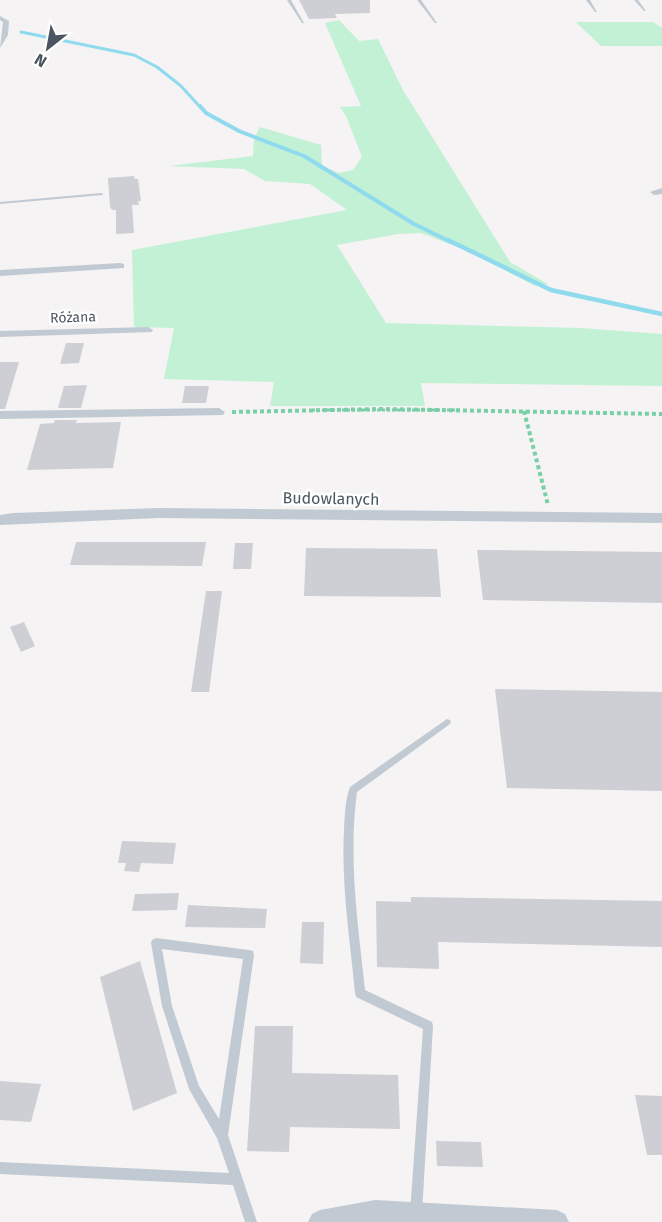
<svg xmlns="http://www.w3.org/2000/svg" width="662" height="1222" font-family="'Fira Sans',sans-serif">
	<rect width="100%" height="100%" fill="#f5f3f3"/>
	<!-- green -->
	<path fill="#c3f1d5" d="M339,20L359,41L378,39L403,90L510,262L548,284L535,286L473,253L421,233L398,234L337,245L386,323L581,328L662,334V386L421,383L425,406H270L274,382L164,379L174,328L134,327L132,250L347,210L310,184L265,181L244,169L169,166L253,156L254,139L260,127L321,145L322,166L339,173L353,170L362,157L346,116L340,107L361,106L325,23Z
		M576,22H653L662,28V46H601Z"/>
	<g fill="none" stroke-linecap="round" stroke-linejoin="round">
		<!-- stream-far2 -->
		<path stroke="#90daee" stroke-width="3" d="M21,32L134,55L157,67L181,86L201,108"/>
		<!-- stream-far1 -->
		<path stroke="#90daee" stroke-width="4" d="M200,106L206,113L239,131L304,156L414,224L451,242"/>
		<!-- stream -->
		<path stroke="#90daee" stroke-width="4.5" d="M448,240L551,290L662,314"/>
	</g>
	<!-- building -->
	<path fill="#cdcfd5" d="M299,0H370V13L335,14L337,18L309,19Z
		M134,176L135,179H138L141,201H138L139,205H132L134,233L116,234V210H112L110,207L108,178Z
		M66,343H84L79,363L60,364Z
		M0,362H19L5,409H0Z
		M87,385L81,408H58L64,386Z
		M185,386H209L206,403H182Z
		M55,420H77L76,423L121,422L113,468L27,470L40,424L54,423Z
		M76,542H206L202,566L70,565Z
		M235,543H253L251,569H233Z
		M306,548L437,549L441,597L304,596Z
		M477,550L662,552V603L483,600Z
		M206,591H222L209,692H191Z
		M24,622L35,646L21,652L10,627Z
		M495,689L662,692V791L507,788Z
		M122,841L176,843L173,864L141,863L139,872L124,871L126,863H118Z
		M179,893L177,910L132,911L135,894Z
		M411,897L662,901V947L438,942L439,969L377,967L376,901L411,902Z
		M188,905L267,909L265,928L185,927Z
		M302,922H324L323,964L300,963Z
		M140,961L177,1093L133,1111L100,977Z
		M255,1026H293L292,1073L398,1075L400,1129L290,1127L289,1152L247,1151Z
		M0,1081L41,1084L31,1122L0,1120Z
		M635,1095L662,1096V1155H647Z
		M436,1141L481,1142L483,1167L437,1166Z"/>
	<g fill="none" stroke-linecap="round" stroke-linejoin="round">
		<!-- path-far1 -->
		<path stroke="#7ad0a6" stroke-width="3" stroke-dasharray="3 2" stroke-linecap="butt" d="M312,410H460"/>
		<!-- path -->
		<path stroke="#7ad0a6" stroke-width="4" stroke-dasharray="4 3" stroke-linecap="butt" d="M524,411L548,505
			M232,412L382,409L662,414"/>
		<!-- lane -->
		<path fill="#c1cad2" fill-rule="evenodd" d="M287,0H291L304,23H302Z
			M417,0H421L437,23H435Z
			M586,0H590L597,12H595Z
			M634,0H638L646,11H644Z
			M101,193L103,194V195L0,204V202Z
			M447,719L450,720L451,722L450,724L357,792C348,858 358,924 365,990L432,1022L433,1026L422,1213L420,1217L416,1219L412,1217L410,1213L423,1029L356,997L355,993C350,939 341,884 344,829C345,815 345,800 350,787Z
			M156,938L249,950L253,951L254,955L228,1135L257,1222H245L233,1185L0,1174V1162L229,1173L217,1138L189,1089L162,1006L151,943L152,940ZM162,949L243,959L219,1119L199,1086L172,1006Z"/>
		<!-- street -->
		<path fill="#c1cad2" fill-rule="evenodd" d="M0,16L9,21L8,35L0,48L3,22L0,20Z
			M662,188V194L654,195L650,192Z
			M120,263L124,264V268L0,276V270Z
			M148,327L153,330L152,332L0,337V331Z
			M219,408L225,412L223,415L0,419V411Z
			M159,508L662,513V523L159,518L0,525V515L13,513Z
			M375,1200L557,1210L565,1214L569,1222H308L312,1214L320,1210Z"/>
	</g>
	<g text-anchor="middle" stroke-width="5" stroke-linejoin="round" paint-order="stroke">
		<!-- far-street labels -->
		<g font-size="14" fill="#4a5661" stroke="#fff">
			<text transform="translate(73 317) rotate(-2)" y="5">Różana</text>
		</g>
		<!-- street labels -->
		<g font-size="16" fill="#4a5661" stroke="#fff">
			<text transform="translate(331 498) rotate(1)" y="6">Budowlanych</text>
		</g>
	</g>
	<!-- north arrow -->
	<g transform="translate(48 48) rotate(211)" stroke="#ffffff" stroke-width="4.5" paint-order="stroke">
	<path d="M0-4.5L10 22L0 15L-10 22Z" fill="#4a5661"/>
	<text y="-9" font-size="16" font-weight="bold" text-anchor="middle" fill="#4a5661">N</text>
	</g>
</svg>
